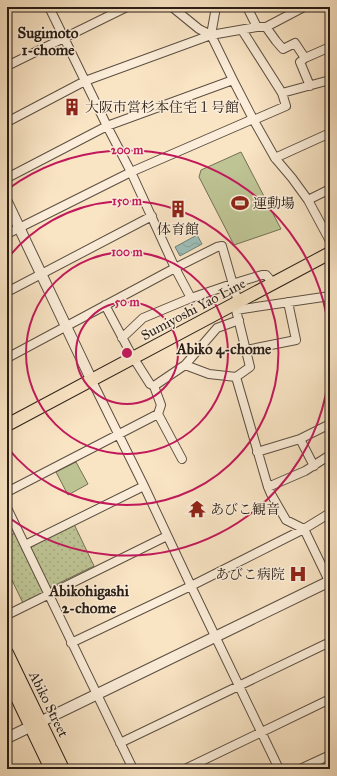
<svg xmlns="http://www.w3.org/2000/svg" width="337" height="776" font-family="'IM FELL Great Primer','Noto Serif JP',serif">
	<defs>
		<pattern id="garden-dots" width="8" height="8" patternUnits="userSpaceOnUse"><rect width="8" height="8" fill="#bec494"/><path d="M2 2h.1M6 6h.1" fill="none" stroke="#a3a87f" stroke-width="1.8" stroke-linecap="round"/></pattern>
		<pattern id="water-waves" width="16" height="10" patternUnits="userSpaceOnUse"><rect width="16" height="10" fill="#9ebeb8"/><path d="M0 5q4-4 8 0t8 0" fill="none" stroke="#88a39d"/></pattern>
	</defs>
	<rect width="100%" height="100%" fill="#f9e4c4"/>
	<filter id="stains"><feTurbulence type="fractalNoise" baseFrequency=".005" numOctaves="4"/><feColorMatrix values="0 0 0 0 .2 0 0 0 0 .09 0 0 0 0 .02 0 0 0 .5 -.17"/></filter>
	<radialGradient id="worn" r=".72"><stop offset=".6" stop-color="#630" stop-opacity="0"/><stop offset="1" stop-color="#630" stop-opacity=".3"/></radialGradient>
	<!-- park -->
	<path fill="#bec494" stroke="#737054" d="M241,152L281,229L234,245L199,177L201,170Z
		M76,462L88,484L68,495L56,472Z"/>
	<!-- garden -->
	<path fill="url(#garden-dots)" stroke="#737054" d="M74,524L94,566L51,587L48,586L31,549L32,545Z
		M15,533L44,593L23,603L7,570V537Z"/>
	<!-- water -->
	<path fill="url(#water-waves)" stroke="#6f7e77" d="M197,235L202,244L180,256L175,247Z"/>
	<g fill="none" stroke-linecap="round" stroke-linejoin="round">
		<!-- minor casing -->
		<g stroke="#5c4f41" stroke-width="10">
			<path id="minor" d="M172,7L199,29L211,35
				M247,7L257,27
				M327,7L330,12
				M266,27L276,41L283,49L295,43L305,58L300,62L310,86
				M242,30L282,93L286,106L256,119H253L275,158L292,178L308,200L330,241
				M305,58L330,47
				M7,66L127,7
				M282,93L330,80
				M7,122L85,81L211,35L257,27H266L304,7
				M275,158L330,133
				M7,178L107,126L233,80
				M308,200L330,189
				M7,234L131,172L253,119L233,80L211,35L216,7
				M7,292L152,216
				M191,298L232,284L262,275H266L273,283
				M105,305L131,354L150,384L154,386
				M236,310L330,296
				M122,338L143,318L191,298L175,268L217,247L222,246L238,302L236,310L250,367L236,377L268,487L271,494L286,520L304,529L330,583
				M246,350L296,340L288,302
				M7,358L175,268L131,172L107,126L49,7
				M185,365L209,374L236,377
				M92,381L144,486L191,586L279,769
				M158,414L161,405L154,386L185,365L217,328L239,320
				M300,439L314,466
				M257,452L300,439L330,424
				M268,487L305,471L330,455
				M7,492L158,414L182,459
				M7,508L133,769
				M25,545L144,486
				M7,615L167,536
				M71,643L191,586L304,529L330,513
				M120,743L330,642
				M185,769L330,699
				M300,769L330,755"/>
		</g>
		<!-- tertiary casing -->
		<g stroke="#5c4f41" stroke-width="12">
			<path id="tertiary" d="M7,202L92,381
				M7,738L330,581"/>
		</g>
		<!-- primary casing -->
		<g stroke="#281d15" stroke-width="14">
			<path id="primary" d="M7,425L330,253
				M7,653L63,769
				M7,677L51,769"/>
		</g>
		<!-- minor -->
		<use href="#minor" stroke="#fbedd9" stroke-width="8"/>
		<!-- tertiary -->
		<use href="#tertiary" stroke="#fbedd9" stroke-width="10"/>
		<!-- primary -->
		<use href="#primary" stroke="#f9e4c4" stroke-width="12"/>
	</g>
	<!-- distance rings -->
	<g fill="none" stroke="#c2185b" stroke-width="2">
		<circle cx="127" cy="353" r="51"/>
		<circle cx="127" cy="353" r="101"/>
		<path d="M7 259A152 152 0 1 1 7 447"/>
		<path d="M330 355A203 203 0 0 1 8 517M8 189A203 203 0 0 1 330 351"/>
	</g>
	<!-- icons -->
	<defs>
		<g id="building-bare" transform="scale(1.38)"><path d="M-4-6H4V6H1V3H-1V6H-4ZM-2.5-4.3h1.7v1.8h-1.7ZM.8-4.3h1.7v1.8H.8ZM-2.5-1h1.7V.8h-1.7ZM.8-1h1.7V.8H.8Z" fill="#8f2418" stroke="#fbedd9" stroke-width="2.5" paint-order="stroke"/></g>
		<g id="stadium-bare" transform="scale(1.38)"><path d="M0-5a6.5 5 0 1 0 0 10a6.5 5 0 1 0 0-10ZM-3.5-1.8h7v3.6h-7Z" fill="#8f2418" stroke="#fbedd9" stroke-width="2.5" paint-order="stroke"/></g>
		<g id="temple-bare" transform="scale(1.38)"><path d="M0-6L5-2H3V0L6.5 2.5H4V6H1.5V3h-3V6H-4V2.5H-6.5L-3 0V-2H-5Z" fill="#8f2418" stroke="#fbedd9" stroke-width="2.5" paint-order="stroke"/></g>
		<g id="hospital-bare" transform="scale(1.38)"><path d="M-5-5h3v3.5h4V-5h3V5h-3V1.5h-4V5h-3Z" fill="#8f2418" stroke="#fbedd9" stroke-width="2.5" paint-order="stroke"/></g>
	</defs>
	<g fill-rule="evenodd">
		<use href="#building-bare" x="72" y="107"/>
		<use href="#stadium-bare" x="240" y="203"/>
		<use href="#building-bare" x="178" y="209"/>
		<use href="#temple-bare" x="197" y="509"/>
		<use href="#hospital-bare" x="298" y="574"/>
	</g>
	<g text-anchor="middle" stroke-width="3" stroke-linejoin="round" paint-order="stroke">
		<!-- poi labels -->
		<g font-size="14" fill="#281d15" stroke="#fbedd9" text-anchor="start">
			<text x="85" y="112">大阪市営杉本住宅１号館</text>
			<text x="253" y="208">運動場</text>
			<text x="178" y="234" text-anchor="middle">体育館</text>
			<text x="210" y="514">あびこ観音</text>
			<text x="285" y="579" text-anchor="end">あびこ病院</text>
		</g>
		<!-- street labels -->
		<g font-size="14" fill="#281d15" stroke="#fbedd9">
			<text transform="translate(193 309) rotate(-28)" y="5">Sumiyoshi Yao Line</text>
			<text transform="translate(49 704) rotate(64)" y="5">Abiko Street</text>
		</g>
		<!-- neighbourhood labels -->
		<g font-size="15" font-weight="bold" fill="#281d15" stroke="#fbedd9">
			<text x="48" y="38">Sugimoto<tspan x="48" dy="17">1-chome</tspan></text>
			<text x="224" y="354">Abiko 4-chome</text>
			<text x="89" y="596">Abikohigashi<tspan x="89" dy="17">2-chome</tspan></text>
		</g>
	</g>
	<circle cx="127" cy="353" r="6" fill="#c2185b" stroke="#fbedd9" stroke-width="2"/>
	<g font-size="12" text-anchor="middle" font-weight="bold" fill="#c2185b" stroke="#fbedd9" stroke-width="3" stroke-linejoin="round" paint-order="stroke">
		<text x="127" y="154">200 m</text>
		<text x="127" y="205">150 m</text>
		<text x="127" y="256">100 m</text>
		<text x="127" y="306">50 m</text>
	</g>
	<!-- margin -->
	<rect width="337" height="776" fill="none" stroke="#f9e4c4" stroke-width="24"/>
	<rect x="8" y="8" width="321" height="760" fill="none" stroke="#281d15" stroke-width="2"/>
	<rect x="12" y="12" width="313" height="752" fill="none" stroke="#281d15"/>
	<rect width="100%" height="100%" filter="url(#stains)"/>
	<rect width="100%" height="100%" fill="url(#worn)"/>
</svg>
